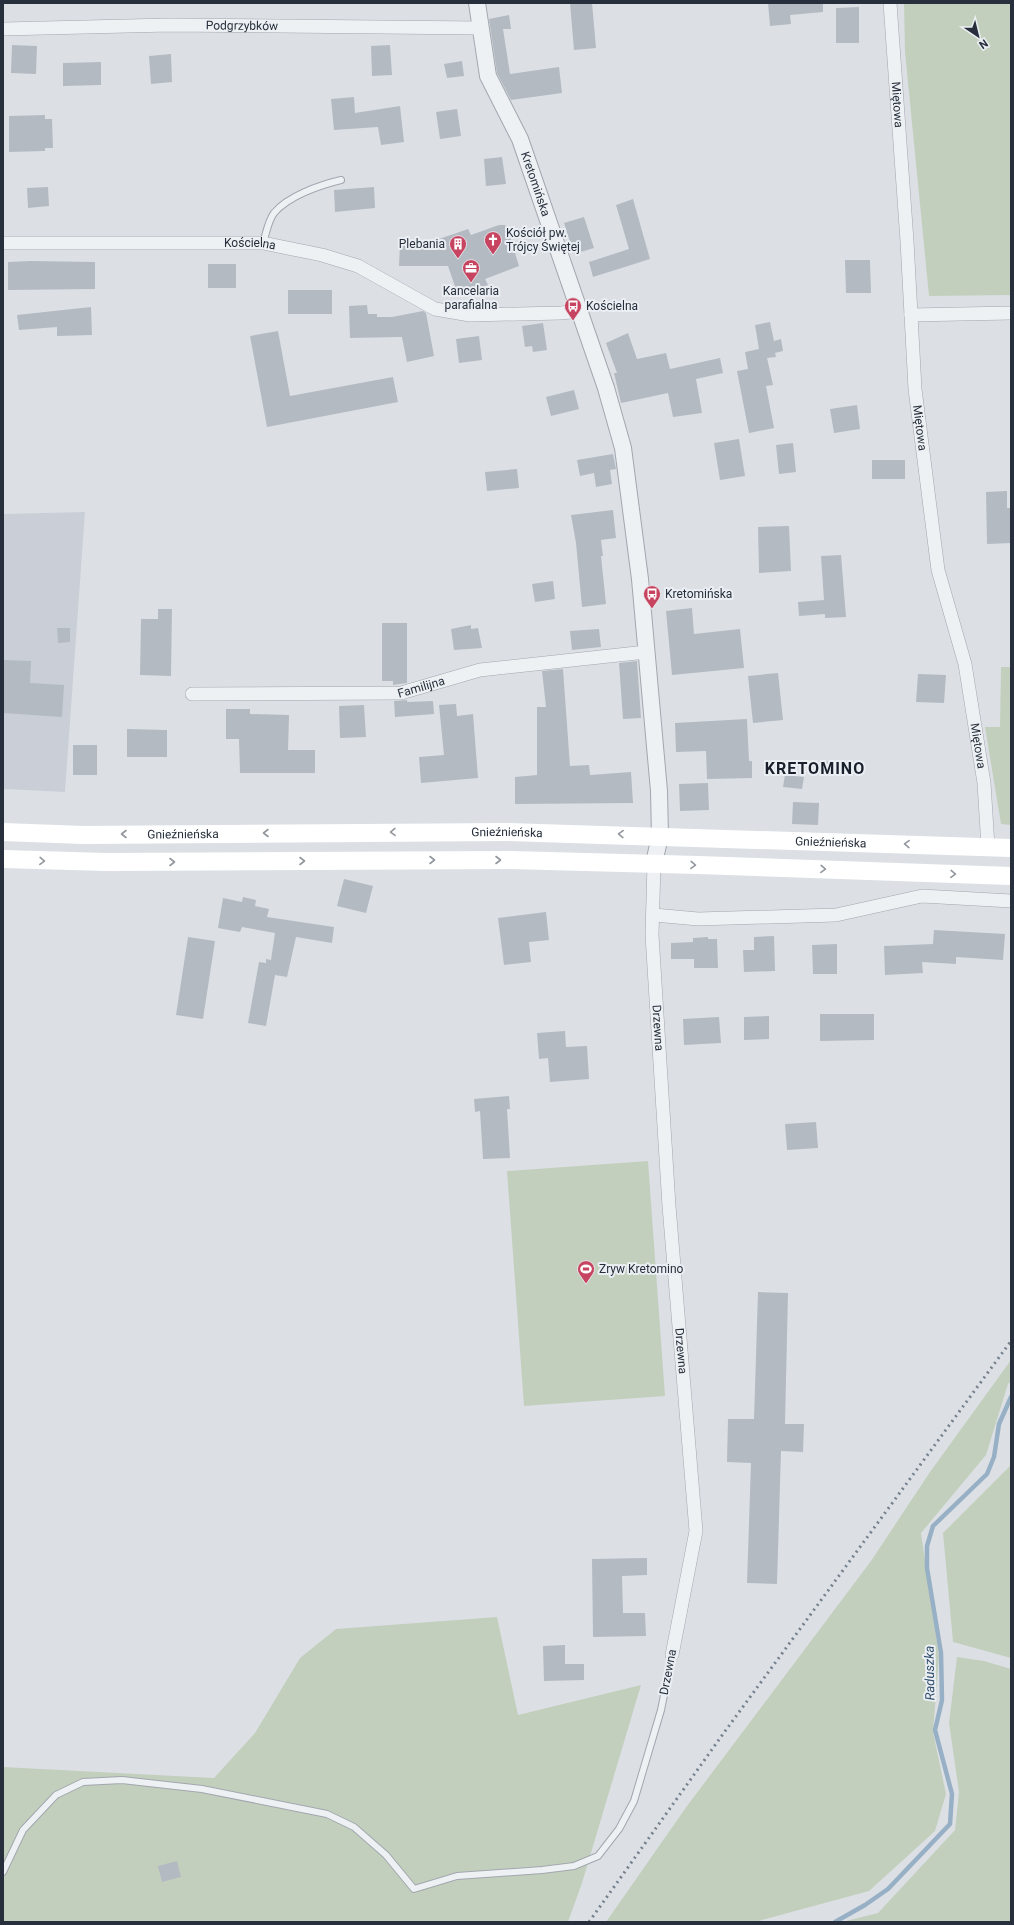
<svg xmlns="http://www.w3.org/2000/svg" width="1014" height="1925" font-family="Roboto,sans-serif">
	<rect width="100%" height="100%" fill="#dce0e5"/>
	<!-- built -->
	<path fill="#cacfd7" d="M85,512L65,792L3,789V514Z"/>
	<!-- green -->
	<path fill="#c3cfbd" d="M904,3H1011V295L929,296L905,52Z
		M1001,667H1011V825L1001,824L985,727H1000Z
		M648,1161L665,1396L524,1406L507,1171Z
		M1011,1360V1381L1008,1384L986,1455L921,1533L939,1656L933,1732L946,1794L935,1831L869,1891L755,1922H606L687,1806L871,1561L930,1472Z
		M1011,1465V1658L953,1642L943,1533Z
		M497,1617L518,1715L641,1685L582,1883L568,1922H3V1767L214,1778L255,1733L300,1658L336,1629Z
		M957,1657L984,1661L1011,1669V1922H842L878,1913L955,1830L959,1792L949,1723Z"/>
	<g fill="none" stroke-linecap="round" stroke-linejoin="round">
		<!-- stream -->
		<path stroke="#97b0c5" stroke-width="4.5" d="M835,1922L865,1905L888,1889L950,1824L952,1794L935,1730L942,1700L941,1653L927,1568V1546L933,1526L987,1474L994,1457L999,1424L1011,1397"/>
	</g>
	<!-- building -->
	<path fill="#b3bac2" d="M570,3H592L596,48L574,50Z
		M768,3H823V12L790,15L791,24L770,26Z
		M859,7V43H836V8Z
		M509,15L511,29H503L510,74L559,67L562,93L511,100L497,73L489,19Z
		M12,45L37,46L36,74L11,73Z
		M390,45L392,75L372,76L371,46Z
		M171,54L172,82L151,84L149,56Z
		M462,61L464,76L447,78L444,64Z
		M101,62V85L63,86V63Z
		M354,97L355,113L400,106L404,142L381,145L378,127L334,130L331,99Z
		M457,109L461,136L440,139L436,112Z
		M45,115V119H52L53,148H45V151L9,152V116Z
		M502,157L506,184L486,186L484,159Z
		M48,187L49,206L28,208L27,188Z
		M374,187L375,208L335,212L334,190Z
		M633,199L650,259L593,277L589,262L629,249L616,205Z
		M584,217L594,248L574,254L564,223Z
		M499,225H505L508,230L519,266L485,279L488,285L458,295L448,266H399L400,245H441L439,239L468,229L471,235Z
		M845,260H870L871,293H846Z
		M31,261L95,262V289L8,290V262Z
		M208,264H236V288H208Z
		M288,290H332V314H288Z
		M367,305L368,314H377V317H392L423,311L426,313L434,356L407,362L402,337L350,338L349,306Z
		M91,307L92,335L57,336V327L19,330L17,315Z
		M770,322L774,341L781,339L783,351L775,353L776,357L767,358L773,385L766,386L774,428L749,433L737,371L748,369L745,352L759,349L755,325Z
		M543,323L547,350L533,352L532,346L525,347L522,326Z
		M278,331L290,396L393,377L398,402L267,427L250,336Z
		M628,333L637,359L666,353L670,369L720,358L723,373L696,379L702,413L673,417L668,393L621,403L614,373H617L606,343Z
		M479,336L482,360L459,363L456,339Z
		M574,390L579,409L551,416L546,397Z
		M857,405L860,429L834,433L830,409Z
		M739,439L745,476L720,480L714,443Z
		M793,443L796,472L779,474L776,445Z
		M613,454L616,469L610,470L612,484L596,487L594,473L580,476L577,460Z
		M872,460H905V479H872Z
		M517,469L519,488L487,491L485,472Z
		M1007,491V508H1011V543L987,544L986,492Z
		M613,510L616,538L601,540L603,556H601L606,604L582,607L576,543L571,515Z
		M789,526L791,571L759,573L758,527Z
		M841,555L846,617L825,618V614L799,616L798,602L824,600L821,556Z
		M553,581L555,599L535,602L532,584Z
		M692,608L694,634L740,629L744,668L672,675L666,611Z
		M158,609H172L171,676L140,675L141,619H158Z
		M382,623H407V683L393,685V681H382Z
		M471,625V629L478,628L482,648L454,650L451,629Z
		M57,628H70V642L58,643Z
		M599,629L601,647L572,650L570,631Z
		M3,660L31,661L30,683L64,685L62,717L3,713Z
		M637,661L641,718L623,719L619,663Z
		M563,669L570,766L589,765L590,775L631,772L633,803L515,804V777L537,775V707H546L542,671Z
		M778,673L783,720L753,723L748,676Z
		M918,674L946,675L944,703L916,702Z
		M407,700V702L433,701L434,714L395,717L394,701Z
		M456,704L457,716L473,714L478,778L421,783L419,757L444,755L439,705Z
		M364,705L366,737L340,738L339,706Z
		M226,709H250V714L289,715L288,750H315V773H240L239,739H226Z
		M747,719L749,761H752V778L707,779L706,751L676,752L675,723Z
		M127,729L167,730V757H127Z
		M73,745H97V775H73Z
		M819,761L838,762L837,775L818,773Z
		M785,775L804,777L802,789L783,787Z
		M708,783L709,810L680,811L679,784Z
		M793,802L819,803L818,825L792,824Z
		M344,879L373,886L366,913L337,906Z
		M243,897L256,900L255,906L269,909L267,917L334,927L332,943L296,937L287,977L275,975L266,1026L248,1023L259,962L266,963V959L271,960L275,933L242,927L240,932L218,928L223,898L242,902Z
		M546,912L549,940L529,942L531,962L504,965L498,918Z
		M934,930L1005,934L1003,960L956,957V964L922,962L923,973L885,975L884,946L933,944Z
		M774,936L775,971L744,972L743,950H754V937Z
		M188,937L215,941L203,1019L176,1015Z
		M708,937V939H717L718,968H694V959H671V943L693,942V938Z
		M837,944V974H813L812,945Z
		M820,1014H874V1040L820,1041Z
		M769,1016V1039L744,1040V1017Z
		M719,1017L721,1043L684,1045L683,1019Z
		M565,1031L566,1047L587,1046L589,1079L550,1082L548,1058L539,1059L537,1033Z
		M509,1096L510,1109H507L510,1158L483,1159L480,1111L475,1112L474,1099Z
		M816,1122L818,1148L787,1150L785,1124Z
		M758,1292L788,1293L785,1424H804L803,1452L781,1451L777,1584L747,1583L751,1463L727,1462L728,1419H754Z
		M647,1558V1575L622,1576L623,1613H645L646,1636L593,1637L592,1559Z
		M565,1645V1664H584V1680L544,1681L543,1646Z
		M177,1861L181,1877L162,1882L158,1866Z"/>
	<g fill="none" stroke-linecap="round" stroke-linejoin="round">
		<!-- service casing -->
		<g stroke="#a2a7af" stroke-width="8">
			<path id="service" d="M263,243C266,234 268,221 274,213C288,196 320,185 341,180
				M3,1872L23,1830L56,1795L83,1782L122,1780L202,1789L327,1814L354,1827L386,1855L414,1889L457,1876L542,1870L574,1866L598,1856L619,1829L634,1801L661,1710L672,1655"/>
		</g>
		<!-- minor casing -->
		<g stroke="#a2a7af" stroke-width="14">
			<g id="minor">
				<path id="s1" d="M890,3L907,241L915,389L938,570L965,664L984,783L988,847"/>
				<path id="s2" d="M3,29L169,25L480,28"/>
				<path id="s3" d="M3,243H263L322,255L358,266L435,309L470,315L561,313L579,311"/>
				<path d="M911,315L1011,313"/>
				<path id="s4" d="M192,694L401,693L480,670L646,652"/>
				<path id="s5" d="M654,863L652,935L669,1206L696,1531L672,1655"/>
				<path d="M654,915L698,919L836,915L922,896L1011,901"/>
			</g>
		</g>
		<!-- tertiary casing -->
		<g stroke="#a2a7af" stroke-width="18">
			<g id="tertiary">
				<path id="s6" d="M477,3L488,76L520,139L606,388L623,448L640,579L659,791L660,836L654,863"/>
			</g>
		</g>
		<!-- service -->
		<use href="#service" stroke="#eef1f4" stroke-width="6"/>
		<!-- minor -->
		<use href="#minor" stroke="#eef1f4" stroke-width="13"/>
		<!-- tertiary -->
		<use href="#tertiary" stroke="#eef1f4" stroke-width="16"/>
		<!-- secondary -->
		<g stroke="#fff" stroke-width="18">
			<path id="s7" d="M3,832L83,835L507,832L1011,848"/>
			<path d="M3,859L106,862L510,860L698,865L1011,876"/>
		</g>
		<!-- rail -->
		<path stroke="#76818e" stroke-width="3" stroke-dasharray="2 4" stroke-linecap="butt" d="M589,1922L723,1734L1011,1341"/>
	</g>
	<!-- one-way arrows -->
	<defs><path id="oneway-chevron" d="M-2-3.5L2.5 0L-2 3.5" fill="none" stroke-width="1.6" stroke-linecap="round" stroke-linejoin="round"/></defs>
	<g stroke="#92979d">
		<use href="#oneway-chevron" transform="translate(393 832) rotate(179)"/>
		<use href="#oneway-chevron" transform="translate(266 833) rotate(180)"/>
		<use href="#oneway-chevron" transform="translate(124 834) rotate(180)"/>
		<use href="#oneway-chevron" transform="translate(621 834) rotate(-178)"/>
		<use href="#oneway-chevron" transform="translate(907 844) rotate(-178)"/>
		<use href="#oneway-chevron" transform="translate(432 860)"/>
		<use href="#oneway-chevron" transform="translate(498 860)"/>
		<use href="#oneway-chevron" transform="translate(42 861) rotate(2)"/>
		<use href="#oneway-chevron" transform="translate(302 861)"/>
		<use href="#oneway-chevron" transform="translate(172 862)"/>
		<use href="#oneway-chevron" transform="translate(693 865) rotate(2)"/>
		<use href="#oneway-chevron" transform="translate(823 869) rotate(2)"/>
		<use href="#oneway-chevron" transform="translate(953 874) rotate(2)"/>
	</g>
	<!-- icons -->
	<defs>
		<g id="church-pin" transform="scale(0.9)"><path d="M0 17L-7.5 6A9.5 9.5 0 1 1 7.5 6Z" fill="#c74461" stroke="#ebeff3"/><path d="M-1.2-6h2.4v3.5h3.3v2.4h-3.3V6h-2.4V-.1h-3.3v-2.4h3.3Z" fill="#fff"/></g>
		<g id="building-pin" transform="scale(0.9)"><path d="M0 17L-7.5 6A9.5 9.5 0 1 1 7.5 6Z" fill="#c74461" stroke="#ebeff3"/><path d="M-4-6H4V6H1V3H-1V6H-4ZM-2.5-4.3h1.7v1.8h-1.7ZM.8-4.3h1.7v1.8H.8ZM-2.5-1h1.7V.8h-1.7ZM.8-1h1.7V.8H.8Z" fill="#fff"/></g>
		<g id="office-pin" transform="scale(0.9)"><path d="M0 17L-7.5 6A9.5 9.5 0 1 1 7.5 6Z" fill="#c74461" stroke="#ebeff3"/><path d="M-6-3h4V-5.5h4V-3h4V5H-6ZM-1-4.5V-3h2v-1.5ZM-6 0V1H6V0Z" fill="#fff"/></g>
		<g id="bus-pin" transform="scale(0.9)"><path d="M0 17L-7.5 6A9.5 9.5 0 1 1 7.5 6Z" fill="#c74461" stroke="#ebeff3"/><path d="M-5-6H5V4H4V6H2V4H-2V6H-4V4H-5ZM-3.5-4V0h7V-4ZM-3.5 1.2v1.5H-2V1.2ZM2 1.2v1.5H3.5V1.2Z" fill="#fff"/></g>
		<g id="stadium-pin" transform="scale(0.9)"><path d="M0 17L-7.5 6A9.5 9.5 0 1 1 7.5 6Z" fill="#c74461" stroke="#ebeff3"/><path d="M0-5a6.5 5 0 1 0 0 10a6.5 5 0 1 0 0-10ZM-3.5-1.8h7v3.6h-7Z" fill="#fff"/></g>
	</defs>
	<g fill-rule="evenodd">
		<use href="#church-pin" x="493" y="240"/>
		<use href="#building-pin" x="458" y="244"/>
		<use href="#office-pin" x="471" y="268"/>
		<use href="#bus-pin" x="573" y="306"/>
		<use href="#bus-pin" x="652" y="594"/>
		<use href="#stadium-pin" x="586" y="1269"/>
	</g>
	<g text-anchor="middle" stroke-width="4" stroke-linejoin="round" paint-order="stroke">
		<!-- street labels -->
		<g font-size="12" fill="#262f3b" stroke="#ebeff3">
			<text dy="4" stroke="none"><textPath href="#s2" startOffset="239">Podgrzybków</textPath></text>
			<text dy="4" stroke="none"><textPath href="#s1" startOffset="102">Miętowa</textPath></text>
			<text dy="4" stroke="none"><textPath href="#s6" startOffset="192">Kretomińska</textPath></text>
			<text dy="4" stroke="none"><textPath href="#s3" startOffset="247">Kościelna</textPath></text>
			<text dy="4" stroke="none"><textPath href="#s1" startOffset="426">Miętowa</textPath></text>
			<text dy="4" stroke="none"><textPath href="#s4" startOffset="230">Familijna</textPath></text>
			<text dy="4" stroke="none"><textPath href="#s1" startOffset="750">Miętowa</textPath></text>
			<text dy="4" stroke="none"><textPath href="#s7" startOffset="504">Gnieźnieńska</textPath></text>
			<text dy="4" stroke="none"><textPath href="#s7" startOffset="180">Gnieźnieńska</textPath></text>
			<text dy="4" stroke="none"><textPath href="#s7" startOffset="828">Gnieźnieńska</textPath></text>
			<text dy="4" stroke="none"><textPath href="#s5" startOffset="165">Drzewna</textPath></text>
			<text dy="4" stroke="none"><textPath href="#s5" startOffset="489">Drzewna</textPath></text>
			<text transform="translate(668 1672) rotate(-79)" y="4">Drzewna</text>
		</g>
		<!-- poi labels -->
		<g font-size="12" fill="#262f3b" stroke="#ebeff3" text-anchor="start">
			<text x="506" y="237">Kościół pw.<tspan x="506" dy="14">Trójcy Świętej</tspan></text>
			<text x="445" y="248" text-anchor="end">Plebania</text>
			<text x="471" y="295" text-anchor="middle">Kancelaria<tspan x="471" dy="14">parafialna</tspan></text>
			<text x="586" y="310">Kościelna</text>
			<text x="665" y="598">Kretomińska</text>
			<text x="599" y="1273">Zryw Kretomino</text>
		</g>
		<!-- water labels -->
		<g font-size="13" font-style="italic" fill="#32506d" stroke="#ebeff3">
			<text transform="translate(929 1673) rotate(-91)" y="5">Raduszka</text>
		</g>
		<!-- district labels -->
		<g font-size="16" font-weight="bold" letter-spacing="1" fill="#19202b" stroke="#ebeff3">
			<text x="815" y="774">KRETOMINO</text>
		</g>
	</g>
	<!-- border -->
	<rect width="1014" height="1925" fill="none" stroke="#262f3b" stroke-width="8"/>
	<!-- north arrow -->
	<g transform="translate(978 36) rotate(145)" stroke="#ebeff3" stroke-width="3" paint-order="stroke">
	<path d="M0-3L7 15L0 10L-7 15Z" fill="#262f3b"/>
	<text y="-6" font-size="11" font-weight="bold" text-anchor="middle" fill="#262f3b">N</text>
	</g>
</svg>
